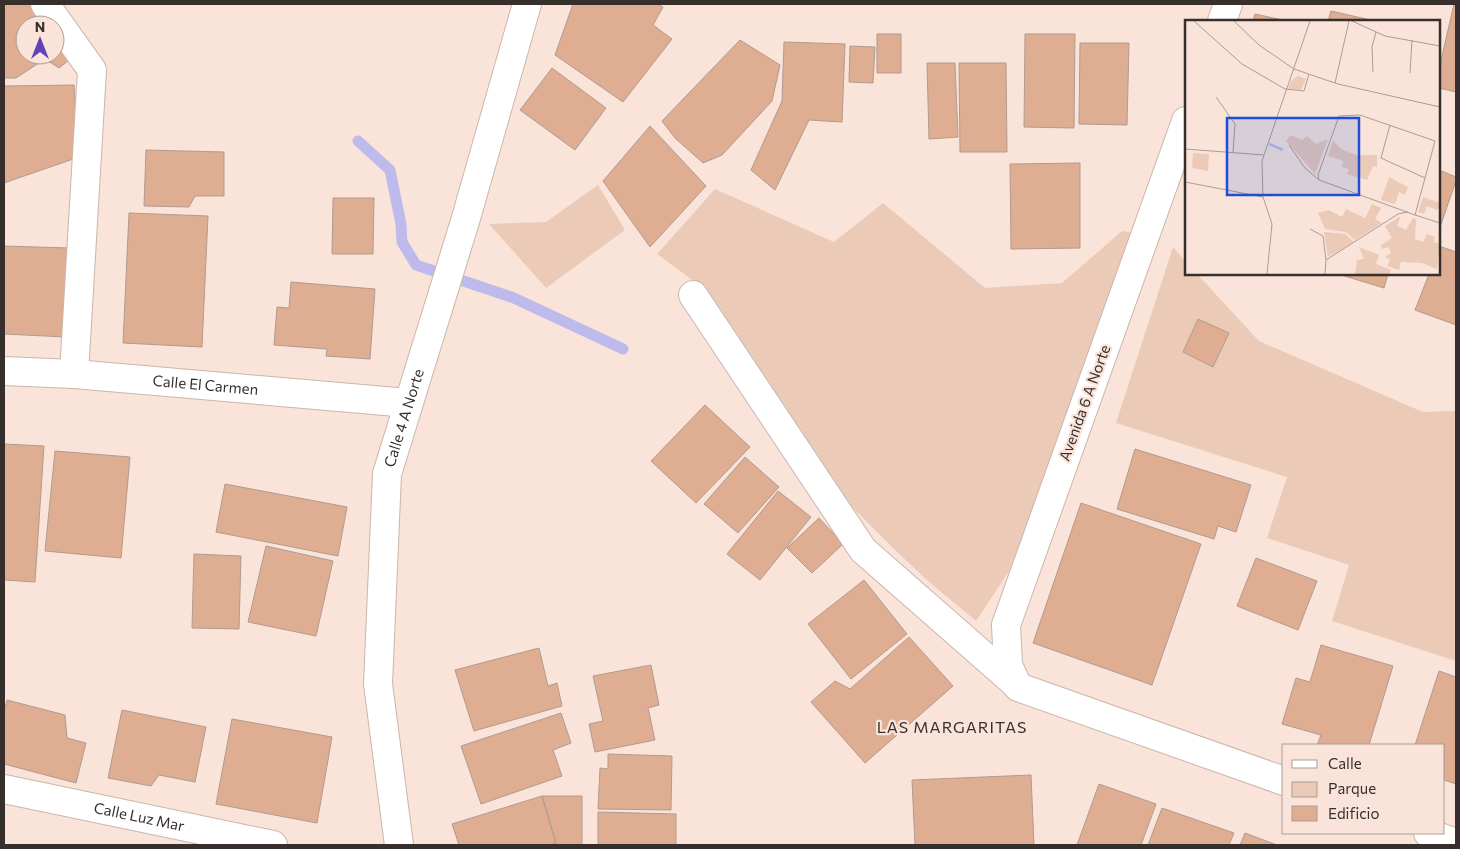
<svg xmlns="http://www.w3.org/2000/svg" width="1460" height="849" font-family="Commissioner,sans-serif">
	<rect width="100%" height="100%" fill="#fae4d9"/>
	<!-- green -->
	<path fill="#eccab8" d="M598,185L625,230L546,288L489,224L546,222Z
		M715,189L834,242L883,203L985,288L1062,283L1122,231L1134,233L1039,494L1009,571L976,621L929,582L893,548L849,504L706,290L657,254Z
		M1173,247L1186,262V274H1197L1259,341L1423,412L1456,411V661L1332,621L1349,565L1267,538L1287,477L1116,423Z"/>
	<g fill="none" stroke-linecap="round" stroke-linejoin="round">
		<!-- stream -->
		<path stroke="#bfbaec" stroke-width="11" d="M358,141L390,170L401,224L402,242L416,265L514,298L623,349"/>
	</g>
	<!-- building -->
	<path fill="#dfad91" stroke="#b09b90" d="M4,4H31L46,25H25V55H55V39L69,60L59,68L45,59L16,78H4Z
		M573,4H657L663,7L653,25L672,39L623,102L555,55Z
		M1454,4H1456V92L1439,88V69Z
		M1331,11L1375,21H1328Z
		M1255,14L1287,21H1253Z
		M877,34H901V73H877Z
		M1025,34H1075L1074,128L1024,127Z
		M740,40L780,65L772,101L722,155L703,163L675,138L662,121Z
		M784,42L845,44L842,122L809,120L775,190L751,170L782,101Z
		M1080,43H1129L1127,125L1079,124Z
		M850,46L875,47L873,83L849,82Z
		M927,63H955L958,137L929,139Z
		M959,63H1006L1007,152H960Z
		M552,68L606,108L575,150L520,110Z
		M74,85L79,157L4,183V86Z
		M650,126L706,186L650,247L603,181Z
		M146,150L224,152V196H195L189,207L144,206Z
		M1080,163V248L1011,249L1010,164Z
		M1439,170L1456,177V181L1439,230Z
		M333,198H374L373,254H332Z
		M129,213L208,216L202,347L123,343Z
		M4,246L69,248L65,337L4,334Z
		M1439,246L1456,252V325L1415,310L1429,274H1439Z
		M1338,274H1388L1384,288Z
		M291,282L375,289L370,359L326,356L327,349L274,345L277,307L289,308Z
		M1198,319L1229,333L1213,367L1183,352Z
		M705,405L750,447L696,503L651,461Z
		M4,444L44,446L35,582L4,580Z
		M1135,449L1251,485L1236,532L1218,526L1214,539L1117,509Z
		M55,451L130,457L121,558L45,551Z
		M745,457L779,487L738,533L704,504Z
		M225,484L347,507L338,556L216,532Z
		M778,491L811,517L760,580L727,554Z
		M1081,503L1201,544L1152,685L1033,643Z
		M819,518L843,544L812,573L787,548Z
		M266,546L333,561L316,636L248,622Z
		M194,554L241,556L239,629L192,628Z
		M1256,558L1317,581L1298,630L1237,606Z
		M864,580L907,634L851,679L808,624Z
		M909,637L953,686L865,763L811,702L835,681L850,689Z
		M1321,645L1393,666L1369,745H1317L1321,735L1282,724L1296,678L1310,682Z
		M539,648L548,686L557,683L562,706L474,731L455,670Z
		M651,665L659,705L648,708L655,740L595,752L589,724L603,721L593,676Z
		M1439,671L1456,677V784L1444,780V745H1415Z
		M7,700L65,715L67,738L86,743L76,783L4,764V712Z
		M122,710L206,727L195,782L159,775L151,786L108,778Z
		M561,713L571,743L553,750L562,776L481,804L461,746Z
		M232,719L332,737L317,823L216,804Z
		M608,754L672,756L671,810L598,809L600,768L608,769Z
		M1031,775L1034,845H915L912,780Z
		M1099,784L1156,804L1141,845H1077Z
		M542,796L556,843L551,845H459L452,824Z
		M542,796H582V845H551L556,843Z
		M1162,808L1234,833L1229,845H1148Z
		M598,812L676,814V845H598Z
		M1245,833L1277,845H1240Z"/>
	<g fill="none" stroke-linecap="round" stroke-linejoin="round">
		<!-- street casing -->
		<g stroke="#cbb6ab" stroke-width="30">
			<g id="street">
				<path d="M45,4L92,70L74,374"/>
				<path d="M1222,21L1228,4"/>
				<path d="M1186,121L1006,625L1008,665L1018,687L1284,781"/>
				<path d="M693,295L863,550L1017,685"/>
				<path id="s1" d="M4,371L74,374L408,403"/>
				<path id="s2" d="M4,789L273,845"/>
				<path d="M1428,833L1456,843"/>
				<path id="s3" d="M399,845L378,684L387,474L466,218L527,4"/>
			</g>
		</g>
		<!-- street -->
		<use href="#street" stroke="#fff" stroke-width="28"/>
	</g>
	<g text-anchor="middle" stroke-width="4.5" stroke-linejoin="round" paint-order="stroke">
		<!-- street labels -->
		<g font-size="15" fill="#372f2b" stroke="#fae4d9">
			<text dy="5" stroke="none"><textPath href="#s1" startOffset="202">Calle El Carmen</textPath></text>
			<text transform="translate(1085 403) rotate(-70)" y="5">Avenida 6 A Norte</text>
			<text dy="5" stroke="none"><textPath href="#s3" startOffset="431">Calle 4 A Norte</textPath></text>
			<text dy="5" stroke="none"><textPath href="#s2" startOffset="138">Calle Luz Mar</textPath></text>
		</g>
		<!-- neighbourhood labels -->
		<g font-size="16" letter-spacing="1" fill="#372f2b" stroke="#fae4d9">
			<text x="952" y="733">LAS MARGARITAS</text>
		</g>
	</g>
	<!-- overview -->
	<g transform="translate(1185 20)">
		<rect width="255" height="255" fill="#fae4d9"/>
		<path d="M113,56L121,59L116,70L102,69L107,60ZM106,115L117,120L122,116L131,124L143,119L130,154L101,121ZM148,120L156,129L171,135H192V147L188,146L182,160L162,154L164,149L157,147L158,141L143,136ZM8,133L24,134L23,151L7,148ZM204,157L223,167L220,175L214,172L210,184L196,180ZM238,177L255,183V187L252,190L242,186L239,194L233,192ZM187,184L196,188L190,199L197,203L170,220L161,212L140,209L133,193L144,190L157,197L161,189L180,198ZM216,196L212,206L221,210L228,198L231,199L230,219L238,222L242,214L250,217L249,222L255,224L252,249L237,243L216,242L214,250L202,246L205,240L200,237L206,233L204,227L197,229L196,225L207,218L200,206ZM139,212L160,214L169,222L143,237ZM174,227L194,235L191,244L206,250L205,254H170L172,240L179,239Z" fill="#eccab8"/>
		<path fill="none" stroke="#bfbaec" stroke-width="2.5" d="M84,124L98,130"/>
		<path fill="none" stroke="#ac9c93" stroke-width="1" d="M9,1L57,44L100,69L119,71L124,54M49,1L74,25L109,49L153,64L255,87M167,1L200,16L255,26M188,52L187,27L191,12M225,53L227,20M150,63L164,1M31,77L50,104L48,132M205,105L196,138L240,158M104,125L120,148L134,160M0,129L79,135M0,162L78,177M230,195L250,121L175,95L154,96L133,155L134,160L230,195L255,203M125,209L138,216L141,240M82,254L87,204L78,177L77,141L125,1M140,254L141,240L213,194L223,192"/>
		<path fill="#1d4ed8" fill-opacity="0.15" stroke="#1d4ed8" stroke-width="2.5" d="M42,98H174V175H42Z"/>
		<rect width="255" height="255" fill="none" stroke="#372f2b" stroke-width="2.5"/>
	</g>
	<!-- border -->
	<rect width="1460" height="849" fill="none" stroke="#372f2b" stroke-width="10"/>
	<!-- legend -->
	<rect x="1282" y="744" width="162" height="90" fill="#fae4d9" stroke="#ac9c93"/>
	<rect x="1292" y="760" width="25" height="8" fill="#ffffff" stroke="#ac9c93"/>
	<text x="1328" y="769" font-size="15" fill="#372f2b">Calle</text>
	<rect x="1292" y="782" width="25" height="15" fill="#eccab8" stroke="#ac9c93"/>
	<text x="1328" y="794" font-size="15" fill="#372f2b">Parque</text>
	<rect x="1292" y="806" width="25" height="15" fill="#dfad91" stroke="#ac9c93"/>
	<text x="1328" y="819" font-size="15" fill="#372f2b">Edificio</text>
	<!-- north arrow -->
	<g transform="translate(40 40)"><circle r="24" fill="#fae4d9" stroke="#ac9c93"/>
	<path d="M0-4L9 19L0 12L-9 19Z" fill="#6142ba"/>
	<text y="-8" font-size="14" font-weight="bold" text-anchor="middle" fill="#372f2b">N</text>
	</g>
</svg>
